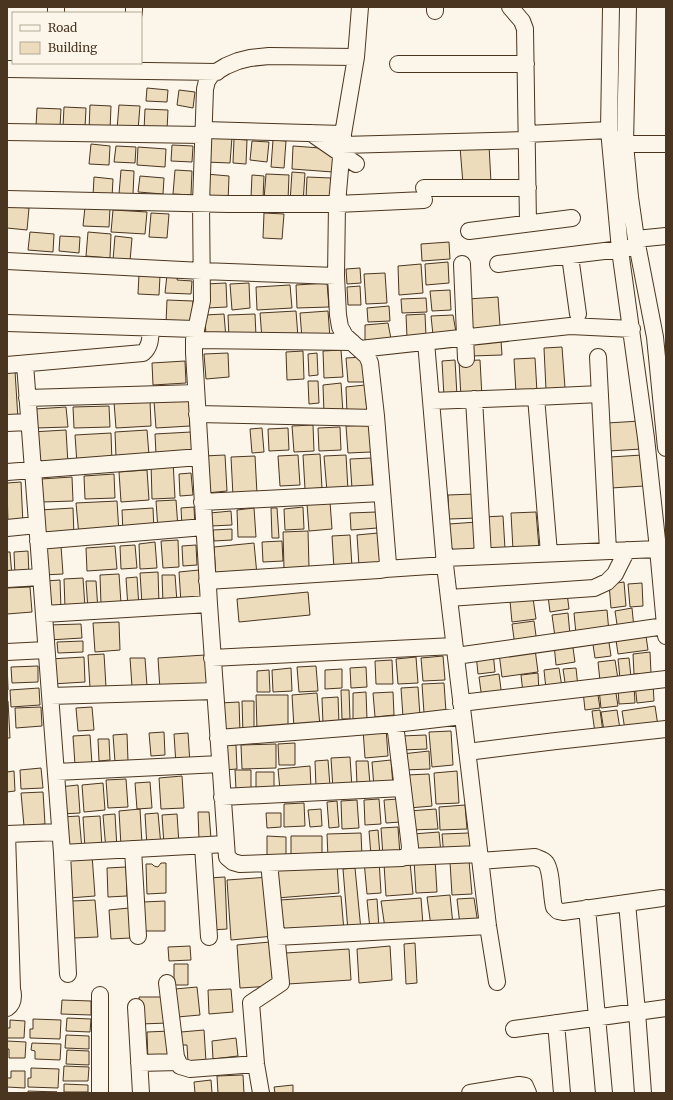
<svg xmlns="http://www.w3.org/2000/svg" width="673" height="1100" font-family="Merriweather,serif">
	<rect width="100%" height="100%" fill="#fbf6e9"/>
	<!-- building -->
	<path fill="#ecdcbc" stroke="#4a3520" d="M147,88L168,90L167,102L146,101Z
		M179,90L195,92L193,108L177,105Z
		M90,105L111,106L110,130H89Z
		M119,105L140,106L138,130L117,129Z
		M64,107L86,108L85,128L63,127Z
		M37,108L61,109L60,127L36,126Z
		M145,109L168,110L167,130H144Z
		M206,136L232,137L230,163L205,162Z
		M234,139L247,140L246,164L233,163Z
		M273,140L286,141L284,168L271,167Z
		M252,141L269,142L267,162L250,160Z
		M91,144L110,146L109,165L89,164Z
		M172,145L193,146L192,162L171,161Z
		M489,145L491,183L463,184L460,147Z
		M116,146L136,147L135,163L114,162Z
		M293,146L334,149L333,172L292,169Z
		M138,147L166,149L165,167L137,165Z
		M121,170L134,171L133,195L119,194Z
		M175,170L192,171L191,195L173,194Z
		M292,172L305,173L303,203L290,202Z
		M206,174L229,176L228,202L204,201Z
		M266,174L289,175L288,200L264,199Z
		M252,175L264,176L263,198L251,197Z
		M140,176L164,178L163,194L138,192Z
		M94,177L113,179L112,197L93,196Z
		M307,177L331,178L330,199L306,198Z
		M7,206L29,208L27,230L7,228Z
		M85,207L110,208L109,227L83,226Z
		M113,210L147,212L145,234L111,232Z
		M151,213L169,214L167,238L149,237Z
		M264,213L284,214L282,239L263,238Z
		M30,232L54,234L53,252L28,250Z
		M88,232L111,234L110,258L86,256Z
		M60,236L80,237L79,253L59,251Z
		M115,236L132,238L130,261L113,260Z
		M449,242L450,259L422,261L421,244Z
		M448,262L449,283L426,285L425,264Z
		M421,264L423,293L399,295L398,266Z
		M360,268L361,283L347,284L346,269Z
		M385,273L387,303L366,304L364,274Z
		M139,274L160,276L159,295L138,294Z
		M167,275H178L177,280L192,281L191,294L165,293Z
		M226,283L227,307L207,308L205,284Z
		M249,283L250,308L232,310L230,284Z
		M327,283L329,307L297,308L296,285Z
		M290,285L292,308L257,310L256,287Z
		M360,286L361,305H348L347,287Z
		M450,290L451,310L432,311L430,291Z
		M498,297L502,355L471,356L468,299Z
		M426,298L427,312L402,313L401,299Z
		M167,300L193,301L192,324L166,323Z
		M389,306L390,321L368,322L367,308Z
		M296,311L298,337L262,339L260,313Z
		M328,311L330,338L302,339L300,313Z
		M224,314L226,338L206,339L205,315Z
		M255,314L256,336L229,338L228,315Z
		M425,314L426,336L407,337L406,315Z
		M453,315L456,332L433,335L431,316Z
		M388,323L391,339L365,342V325Z
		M562,347L565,388L546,390L544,348Z
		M341,350L343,377L324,378L323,351Z
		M303,351L304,379L287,380L286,352Z
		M228,353L229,377L206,379L204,354Z
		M317,353L318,375L309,376L308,354Z
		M363,357L364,382H348L346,358Z
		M535,358L537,392L516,393L514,359Z
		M455,360L457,396L444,397L442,361Z
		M480,360L482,397L461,398L459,361Z
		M185,361L186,383L153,385L152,363Z
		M7,371H15L18,419H7Z
		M308,381H318L319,403L309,404Z
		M341,383L343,413L324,414L323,385Z
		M365,385L367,413L347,414L346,387Z
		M189,399L190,426L156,428L154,401Z
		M150,400L151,426L116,428L114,402Z
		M109,406L110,427L74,428L73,407Z
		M66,407L68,427L36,428L35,409Z
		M640,421L641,449L609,451L607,423Z
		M313,425L314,451L294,452L292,426Z
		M369,425L371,452L348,453L346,426Z
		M340,427L341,450L319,451L318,428Z
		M262,428L264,452L252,453L250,429Z
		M288,428L289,450L269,451L268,429Z
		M66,430L68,464L33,466L31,432Z
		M147,430L149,455L116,457L115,432Z
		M191,432L192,452L156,454L155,434Z
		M111,433L112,463L77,464L75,435Z
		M320,454L322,488L305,489L303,455Z
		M225,455L227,491L206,493L204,456Z
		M298,455L300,485L280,486L278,456Z
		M346,455L348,490L327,492L324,456Z
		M642,455L644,486L611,488L610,457Z
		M255,456L257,494L233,496L231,457Z
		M371,458L373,488L352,489L350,459Z
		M173,461L175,498L152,499L151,463Z
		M147,470L149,500L121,502L119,472Z
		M191,473L193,495L180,496L179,474Z
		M114,474L115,498L85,499L84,476Z
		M72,477L73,501L42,502L41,479Z
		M21,482L23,524L8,525L7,483Z
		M475,494L477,518L449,519L448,495Z
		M176,500L178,528L158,530L156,501Z
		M117,501L119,533L79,536L76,503Z
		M330,502L332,529L309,531L307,504Z
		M194,507L195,527H182L181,508Z
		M303,507L304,529L285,530L284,509Z
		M73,508L74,537L41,539L40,510Z
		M153,508L154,530L123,533L122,510Z
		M254,508L256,537H238L237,510Z
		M271,508H277L279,538H272Z
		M231,511L232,525L211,526L210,513Z
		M376,512L377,528L351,530L350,513Z
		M536,512L539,548L513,550L511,513Z
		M503,516L505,549L485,550L483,517Z
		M477,522L478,552L451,553L449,524Z
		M232,529V540L214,541L213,530Z
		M308,531L309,568L284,569L283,532Z
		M378,533L380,565L359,566L357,535Z
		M350,535L352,567L334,569L332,536Z
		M178,540L179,567L163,568L161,541Z
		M282,541L283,561L263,562L262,542Z
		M155,542L157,568L140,569L139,544Z
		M254,543L257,575L216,578L214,547Z
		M135,545L137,568L121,569L120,546Z
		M196,545L197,565L183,566L182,546Z
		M61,546L63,574L44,575L43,547Z
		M115,546L117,569L87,571L86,548Z
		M28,551L29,575L15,576L14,552Z
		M7,552H10L12,576H7Z
		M199,570L201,601L181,603L179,572Z
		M158,572L159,603L142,604L140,573Z
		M119,574L121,603L101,605L100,575Z
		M162,575H175L177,602L163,603Z
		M137,577L139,607L128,608L126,578Z
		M83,578L85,607L65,608L64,579Z
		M60,580L61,610L47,611L45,581Z
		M86,581H96L98,610H88Z
		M624,582L626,606L611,608L609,584Z
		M642,583L643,606L630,607L628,584Z
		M30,587L32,612L7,614V588Z
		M308,592L310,615L239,622L237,599Z
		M567,593L569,609L550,612L548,596Z
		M533,598L536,619L512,622L510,601Z
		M632,608L634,628L618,631L615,611Z
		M607,610L609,632L576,634L574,613Z
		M568,613L570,635L555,637L552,615Z
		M534,621L537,643L515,646L512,624Z
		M119,622L120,650L95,652L93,623Z
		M81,624L82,638L49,640L48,625Z
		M645,629L648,650L618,654L615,633Z
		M608,636L611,656L595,658L592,638Z
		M83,641V652L58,653L57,642Z
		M572,641L575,662L556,665L554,644Z
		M535,649L538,672L502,677L499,653Z
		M493,652L495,672L478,674L476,654Z
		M650,652L651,673L634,674L633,654Z
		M104,654L106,687L90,688L88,655Z
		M205,655L207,687L160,690L158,658Z
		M443,656L445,680L423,681L421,658Z
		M84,657L85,682L52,684L50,659Z
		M416,657L418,683L398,684L396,659Z
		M130,658H145L147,686L132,687Z
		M629,658L631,677L620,678L618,659Z
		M7,660L8,690H7Z
		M392,660L393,684H376L375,661Z
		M615,660L618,679L600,681L598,662Z
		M38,666V682L12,683L11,667Z
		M316,666L318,691L299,692L297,667Z
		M366,667L367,687L351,688L350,668Z
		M291,668L292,691L273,692L272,670Z
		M559,668L562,687L546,689L544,670Z
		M576,668L578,687L566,689L563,669Z
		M342,669V688L325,689V670Z
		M269,670L270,692H257V671Z
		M538,673L539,692L523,693L521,675Z
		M499,674L502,697L482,699L479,677Z
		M444,683L446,712L424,713L422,684Z
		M653,683L654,701L637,703L635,684Z
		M634,686L635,703L619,704L618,687Z
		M418,687L420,716L403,717L401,688Z
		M615,687L618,706L601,708L599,689Z
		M39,688L40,705L11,707L10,690Z
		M597,689L600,708L585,710L583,691Z
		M341,690H349L350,719H342Z
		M366,692L367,720H353V693Z
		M393,692L394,715L375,717L373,693Z
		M317,693L320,726L294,728L292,695Z
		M256,695H288V729L257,730Z
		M338,697L339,723L323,724L322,698Z
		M7,701H8L10,738H7Z
		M242,701H254V733L243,734Z
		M239,702L240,733H220V703Z
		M655,706L658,726L625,730L622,711Z
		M41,707L42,726L16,728L15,708Z
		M92,707L94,730L78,731L76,708Z
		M600,710L603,732L595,733L592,711Z
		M617,710L620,729L604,731L601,712Z
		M386,728L388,756L365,758L363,729Z
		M451,731L453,765L432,767L429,732Z
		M164,732L165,755L151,756L149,733Z
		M188,733L190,764L176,765L174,734Z
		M127,734L128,761L115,762L113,735Z
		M90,735L92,764L75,765L73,736Z
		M426,735L427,749L402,750L401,736Z
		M98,739H109L110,760L99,761Z
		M295,743V765H279L278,744Z
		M276,744V768L242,769L241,745Z
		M222,745H236L237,769L223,770Z
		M429,751L430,769L403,770L402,754Z
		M350,757L352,788L333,789L331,758Z
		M328,760L330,786L316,787L315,761Z
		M391,760L393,786L374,787L372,762Z
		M356,761H368L370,784L357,785Z
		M310,766L311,788L280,790L278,769Z
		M41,768L43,788L21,789L20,770Z
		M235,770H251V789H236Z
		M14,771L15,791L7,792V772Z
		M457,771L459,803L436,804L434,773Z
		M256,772H274V791H256Z
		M429,774L432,806L409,808L407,775Z
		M182,776L184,808L161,809L159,778Z
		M126,779L128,807L108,808L106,780Z
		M150,782L152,808L137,809L135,783Z
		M103,783L105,810L84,812L82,785Z
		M78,785L80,813L61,814L59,787Z
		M43,792L45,824L24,826L21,793Z
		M379,799L381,824L365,825L364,800Z
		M398,799L400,822L386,823L384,800Z
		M357,800L359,828L342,829L341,801Z
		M337,801L339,827L329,828L327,802Z
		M304,803L305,826L284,827V804Z
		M465,805L467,829L440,830L439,807Z
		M140,809L142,844L121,846L119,811Z
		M321,809L322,826L310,827L308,810Z
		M436,809L438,829L411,830L409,811Z
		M198,812H209L211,839L199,840Z
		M158,813L161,846L147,847L145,814Z
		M266,813H281V827L267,828Z
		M115,814L117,849L106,850L103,815Z
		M177,814L179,844L164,845L162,815Z
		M79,816L82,849L64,850L62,817Z
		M100,816L102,847L85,848L83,817Z
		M398,827L400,855L383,856L381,828Z
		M378,830L380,855H371L369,831Z
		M439,832L441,853L414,854L413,834Z
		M361,833L362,857L328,858L327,834Z
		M469,833L471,855L444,857L442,834Z
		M267,836L286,837V859H267Z
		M291,836H322V857L291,858Z
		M92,855L95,896L69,898L66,856Z
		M435,859L437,892L416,893L414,860Z
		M379,860L381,893L367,894L364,861Z
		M469,861L472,894L452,895L450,862Z
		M410,862L413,894L386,896L384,864Z
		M161,863H166V893L147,894L146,864H152L154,866L158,867Z
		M337,864L339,893L277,898L275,869Z
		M126,867L127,896L108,897L107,868Z
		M355,868L361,930L348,931L343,869Z
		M225,877L227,929L211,930L208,878Z
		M270,877L274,936L231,940L227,880Z
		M450,895L453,925L431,926L427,897Z
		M341,896L344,931L282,935L280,900Z
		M421,898L423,925L385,928L381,901Z
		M474,898L478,924L460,925L457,899Z
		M377,899L379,928L370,929L367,900Z
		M95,900L98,937L74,938L72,901Z
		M165,901V931H143V902Z
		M129,908L130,938L111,939L109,910Z
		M270,942L273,986L240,988L237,945Z
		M415,943L417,983L406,984L404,944Z
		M190,946L191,960L169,961L168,947Z
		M390,946L392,980L359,983L357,949Z
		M349,949L351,980L288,984L286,953Z
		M174,964H188V985H174Z
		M197,987L200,1015L177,1017L175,989Z
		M231,989L233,1012L209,1014L208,990Z
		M139,997H167L168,1023L140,1024Z
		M62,1000L91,1001V1015L61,1014Z
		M67,1018L91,1019L90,1032L66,1031Z
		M33,1019L61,1020L60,1039L30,1038V1029H33Z
		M10,1020L25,1021L24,1038H7V1028H10Z
		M204,1030L206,1062L188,1063L187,1045H182L181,1032Z
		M170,1031V1060L148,1061L147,1032Z
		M66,1035L89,1036V1049L65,1048Z
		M236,1038L238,1056L213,1059L212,1041Z
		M7,1041L26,1042L25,1058H9V1049H7Z
		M32,1043L61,1044L60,1060L35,1059V1051L31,1050Z
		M67,1050L89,1051V1065L66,1064Z
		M64,1066L89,1067L88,1081H63Z
		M31,1068L59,1069L58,1088L28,1087V1078H31Z
		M11,1071H25V1088L7,1087V1078H11Z
		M243,1075L244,1093H218L217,1076Z
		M211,1080L212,1093H195L194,1082Z
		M64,1084L88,1085V1092H64Z
		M293,1085V1093H275L274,1087Z
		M28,1091L57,1092L28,1093Z"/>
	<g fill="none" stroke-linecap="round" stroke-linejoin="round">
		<!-- minor casing -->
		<g stroke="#4a3520" stroke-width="18">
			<path id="minor" d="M435,7V11
				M510,7L522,21L525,29L528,223
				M611,7L609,130L620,250L646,438L658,549L666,636
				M628,7L625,144L630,197L636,239L655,337L666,448
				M56,13V7
				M134,13V7
				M356,57L269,56L250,58L238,61L226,66L211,75L207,81L205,89L201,203L202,301L194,340V353L209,604L227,857L233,862L240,864L402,858L409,855L410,847L395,724
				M398,64H526
				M7,69L217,72
				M204,130L343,134
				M7,132L203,135
				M311,133L356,164
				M527,134L609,130
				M625,144H666
				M342,145L527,140
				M424,188H528
				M7,199L228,204H337L424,200
				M469,231L572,218
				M636,239L666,236
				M570,256L578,314
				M7,261L202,271L336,276
				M462,264L466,359
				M498,264L629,248
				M7,323L195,329
				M194,340L352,342
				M426,342L445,565L488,926L497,982
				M360,349L570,326L632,329
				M598,357L608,551
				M25,364L62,853L68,974
				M7,365L143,353C151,346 150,338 151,328
				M536,397L549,553
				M27,398L196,393
				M474,399L483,556
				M431,401L536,397L600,394
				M197,414L376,418
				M7,423L29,422
				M7,472L200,457
				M202,502L382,493
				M7,528L37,525
				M38,541L204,527
				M444,558L658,549
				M385,569L445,565
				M7,579L41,577
				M207,581L379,570L385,569L388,564L376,416L370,363L367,356L345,336L340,327L338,315L336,276L337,204L343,134L356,57L360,7
				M449,598L594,588L607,582L615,574L627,550
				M44,614L209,604
				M7,652L46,650
				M456,656L665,626
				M212,658L454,646
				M50,696L215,691
				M461,703L666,679
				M218,738L395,724L463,716
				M467,752L556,741L666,729
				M56,772L220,764
				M222,797L403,788
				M7,834L60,832
				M203,846L209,937
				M133,849L138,936
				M62,853L226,844
				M406,857L479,854
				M480,861L535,857C539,859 543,859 546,863C552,872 551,895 554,907L558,911L563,912L662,898
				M627,903L637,1012L643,1093
				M587,908L604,1093
				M276,937L488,926
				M167,983L176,1057L180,1066L190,1069L256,1064
				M136,1007L141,1093
				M7,1008C14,1003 14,997 12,989L7,834
				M556,1023L562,1093
				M514,1029L666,1008
				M139,1063L178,1062
				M100,1093V995
				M261,1093L256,1064L251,1003L281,983L269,863
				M470,1093L519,1085L525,1086L528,1093"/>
		</g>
		<!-- minor -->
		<use href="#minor" stroke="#fbf6e9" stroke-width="16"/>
	</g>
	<!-- border -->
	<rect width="673" height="1100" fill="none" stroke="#4a3520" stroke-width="16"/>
	<!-- legend -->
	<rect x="12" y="12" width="130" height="52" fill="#fbf6e9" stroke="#b4a999"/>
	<rect x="20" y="25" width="20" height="6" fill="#fbf6e9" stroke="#b4a999"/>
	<text x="48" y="32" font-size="12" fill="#4a3520">Road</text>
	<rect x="20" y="42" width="20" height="12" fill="#ecdcbc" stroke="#b4a999"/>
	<text x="48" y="52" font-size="12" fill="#4a3520">Building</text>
</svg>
